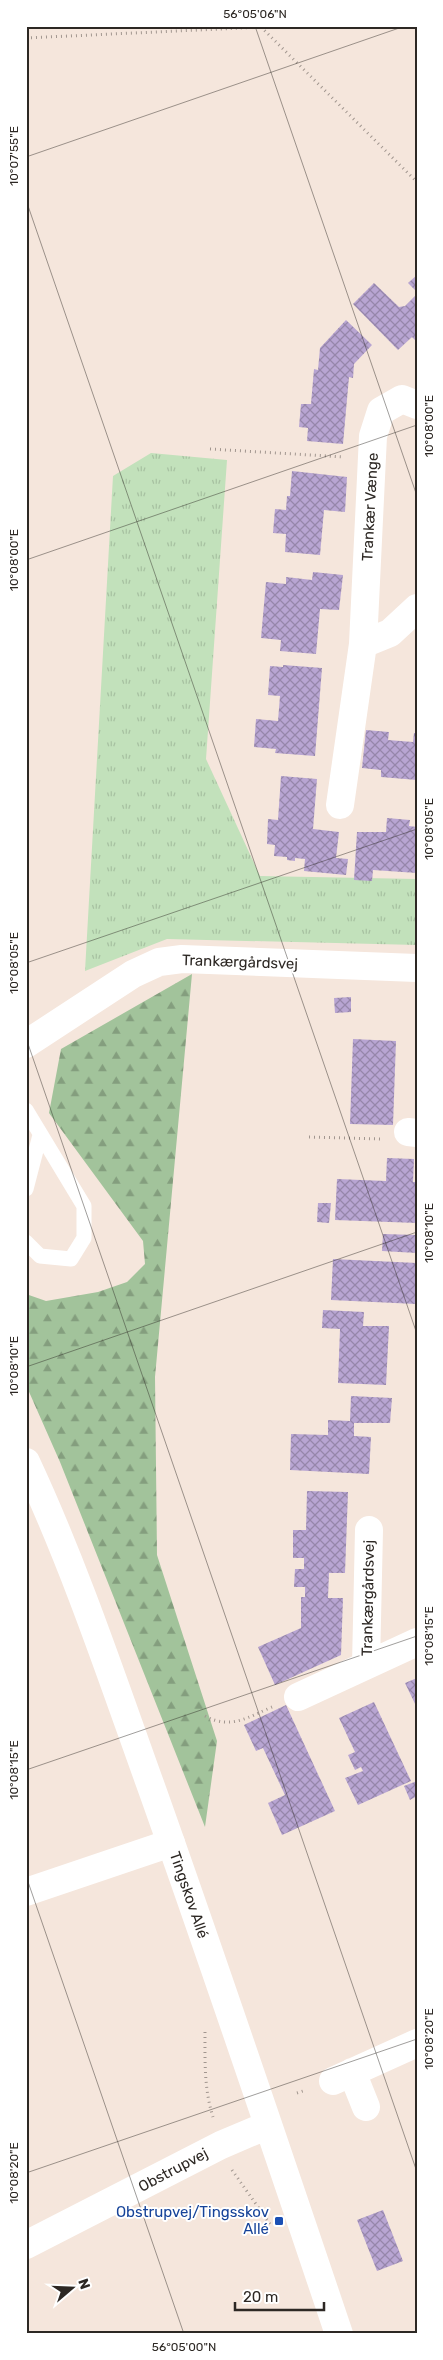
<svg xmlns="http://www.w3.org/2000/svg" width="443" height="2360" font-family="Rubik,sans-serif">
	<defs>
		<pattern id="grass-tufts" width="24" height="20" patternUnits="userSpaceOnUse" patternTransform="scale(1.25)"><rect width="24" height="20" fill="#c2e1bb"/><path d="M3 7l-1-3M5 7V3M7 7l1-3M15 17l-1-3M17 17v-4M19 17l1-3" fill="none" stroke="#a7c1a1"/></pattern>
		<pattern id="forest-firs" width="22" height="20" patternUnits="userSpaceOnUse" patternTransform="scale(1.25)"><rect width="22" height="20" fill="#a2c39b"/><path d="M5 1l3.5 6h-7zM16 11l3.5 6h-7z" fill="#849e7e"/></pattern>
		<pattern id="building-cross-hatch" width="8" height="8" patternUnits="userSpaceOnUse" patternTransform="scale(1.25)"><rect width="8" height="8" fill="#b8a5d2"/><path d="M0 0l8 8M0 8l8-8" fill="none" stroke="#9686aa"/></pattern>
	</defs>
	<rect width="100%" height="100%" fill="#f5e6dc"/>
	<!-- grass -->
	<path fill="url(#grass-tufts)" d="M151,453L227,460L206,759L260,876L417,879V945L167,939L85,971L113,476Z"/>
	<!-- forest -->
	<path fill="url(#forest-firs)" d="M192,974L155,1377L157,1555L217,1741L205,1827L60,1462L26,1385V1294L46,1301L98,1292L127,1282L145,1264L143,1241L49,1113L61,1049Z"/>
	<!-- building -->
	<path fill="url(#building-cross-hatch)" d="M417,275V292L408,283Z
		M374,283L399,307L405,306L417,294V342L412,337L398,350L353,304Z
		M346,320L372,345L354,364L353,378L349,377L343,444L307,441L308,428L299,427L301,404H311L314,369L318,370L320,348Z
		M292,471L347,477L345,512L324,510L320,555L285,552L286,534L273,533L275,509L286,510L287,496H290Z
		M313,572L343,575L339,610L320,609L316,654L280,651L281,640L261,638L266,582L286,584V577L312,580Z
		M283,665L322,668L315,756L275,753L276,749L254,747L256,719L278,721L280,696L268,695L270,666L283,667Z
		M366,730L389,732L388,740L413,742L414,733H417V780L381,777V770L362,768Z
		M281,776L317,779L313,829L339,832L336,858L348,859L346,875L304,871L305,859L295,858V861L287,860V857L274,856L275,845L267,844L268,819L278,820Z
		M387,818L410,820L409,826L417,827V873L373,870L372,881L354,880L357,832H386Z
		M351,997V1012L335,1013L334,998Z
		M353,1039L396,1041L393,1125L350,1124Z
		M387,1158L414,1159L413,1182H417V1223L335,1220L337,1179L386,1181Z
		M318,1203H331L329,1223L317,1222Z
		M383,1234L417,1235V1253L382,1251Z
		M333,1259L417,1263L416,1304L331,1300Z
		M323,1310L364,1312L363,1326H389L386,1385L338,1383L340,1329L322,1328Z
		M351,1396L392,1398L390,1423H354V1436L371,1437L369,1474L290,1470L291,1434L328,1435V1420L350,1421Z
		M307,1491L348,1492L345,1573H329L328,1598H343L341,1655L275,1685L258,1647L301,1628V1597H305V1587H294L295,1569H304V1558H293V1530H306Z
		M417,1678V1708L405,1683Z
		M374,1702L411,1781L358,1805L345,1778L363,1771L361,1767L355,1770L348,1755L355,1752L339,1718Z
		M286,1705L335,1811L282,1835L268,1803L285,1795L263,1748L256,1751L244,1725Z
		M417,1781V1796L410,1800L404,1786Z
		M383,2210L403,2261L377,2271L357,2220Z"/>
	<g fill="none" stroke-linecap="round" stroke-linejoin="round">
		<!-- path -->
		<path stroke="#a1968f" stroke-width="3" stroke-dasharray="1 4" stroke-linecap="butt" d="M261,27L417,182
			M26,38L285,26
			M210,449L344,457
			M309,1137L381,1139
			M205,1716C231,1730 248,1717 272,1707
			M205,2032C205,2062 204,2089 213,2117
			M297,2093L306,2090
			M232,2170L270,2224"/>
		<!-- service -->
		<path stroke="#fff" stroke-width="15" d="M26,1110L84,1206V1238L71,1259L40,1256L26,1242
			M26,1189L40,1135"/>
		<!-- minor -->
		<path stroke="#fff" stroke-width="28" d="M363,644L390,633L417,608
			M340,805L363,644L373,436L381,411L402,399L417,405
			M26,1044L133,974L159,962L182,959L417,968
			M408,1132L417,1133
			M366,1665L369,1530
			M298,1697L417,1642
			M26,1892L171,1843
			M352,2072L366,2107
			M333,2081L417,2043"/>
		<!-- tertiary -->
		<path stroke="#fff" stroke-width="28" d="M26,1462C76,1569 113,1681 153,1792C217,1972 278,2153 339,2334
			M26,2245L221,2145L268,2125"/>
	</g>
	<!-- ticks -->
	<path fill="none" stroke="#2d2824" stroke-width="1" stroke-opacity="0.45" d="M255,26L417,496M26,157L405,26M26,200L417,1334M26,560L417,425M26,963L417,829M26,1038L417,2172M26,1367L417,1232M26,1770L417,1636M26,1876L184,2334M26,2173L417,2039"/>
	<!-- markers -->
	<rect fill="#1a4fb4" stroke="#fff" stroke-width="2" x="274" y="2216" width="10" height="10" rx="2.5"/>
	<g text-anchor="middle" stroke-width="4" stroke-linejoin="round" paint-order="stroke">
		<!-- street labels -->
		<g font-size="15" fill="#2d2824" stroke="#fff">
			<text transform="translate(370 507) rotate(-87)" y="5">Trankær Vænge</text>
			<text transform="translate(240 962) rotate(2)" y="5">Trankærgårdsvej</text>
			<text transform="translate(368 1598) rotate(-89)" y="5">Trankærgårdsvej</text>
			<text transform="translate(189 1895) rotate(71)" y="5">Tingskov Allé</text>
			<text transform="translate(173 2170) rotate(-28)" y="5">Obstrupvej</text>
		</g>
		<!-- transit labels -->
		<g font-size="15" fill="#164399" stroke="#fff" text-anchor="end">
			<text x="269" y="2217">Obstrupvej/Tingsskov<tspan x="269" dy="17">Allé</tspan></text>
		</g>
	</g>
	<!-- border -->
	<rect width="443" height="2360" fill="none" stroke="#ffffff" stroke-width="55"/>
	<!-- north arrow -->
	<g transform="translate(72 2288) rotate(71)" stroke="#ffffff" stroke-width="4" paint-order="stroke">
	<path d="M0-4L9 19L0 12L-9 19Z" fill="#2d2824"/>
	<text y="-8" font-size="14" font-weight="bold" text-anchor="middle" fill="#2d2824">N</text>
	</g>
	<!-- scale -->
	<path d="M235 2302v8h89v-8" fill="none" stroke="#2d2824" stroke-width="2.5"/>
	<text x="243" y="2302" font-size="15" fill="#2d2824" stroke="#ffffff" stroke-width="4" paint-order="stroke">20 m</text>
	<rect x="28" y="28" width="388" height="2304" fill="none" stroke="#2d2824" stroke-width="2"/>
	<g font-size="12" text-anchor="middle" fill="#2d2824">
		<text x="255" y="18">56°05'06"N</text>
		<text transform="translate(14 156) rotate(-90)" y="4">10°07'55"E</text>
		<text transform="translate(429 426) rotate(-90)" y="4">10°08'00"E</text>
		<text transform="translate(14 560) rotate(-90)" y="4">10°08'00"E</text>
		<text transform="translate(429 829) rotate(-90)" y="4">10°08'05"E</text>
		<text transform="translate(14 963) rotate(-90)" y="4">10°08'05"E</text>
		<text transform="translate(429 1233) rotate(-90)" y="4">10°08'10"E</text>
		<text transform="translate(14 1366) rotate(-90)" y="4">10°08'10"E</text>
		<text transform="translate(429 1636) rotate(-90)" y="4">10°08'15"E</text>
		<text transform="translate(14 1770) rotate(-90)" y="4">10°08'15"E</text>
		<text transform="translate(429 2039) rotate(-90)" y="4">10°08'20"E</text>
		<text transform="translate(14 2173) rotate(-90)" y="4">10°08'20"E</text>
		<text x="184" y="2351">56°05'00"N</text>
	</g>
</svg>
